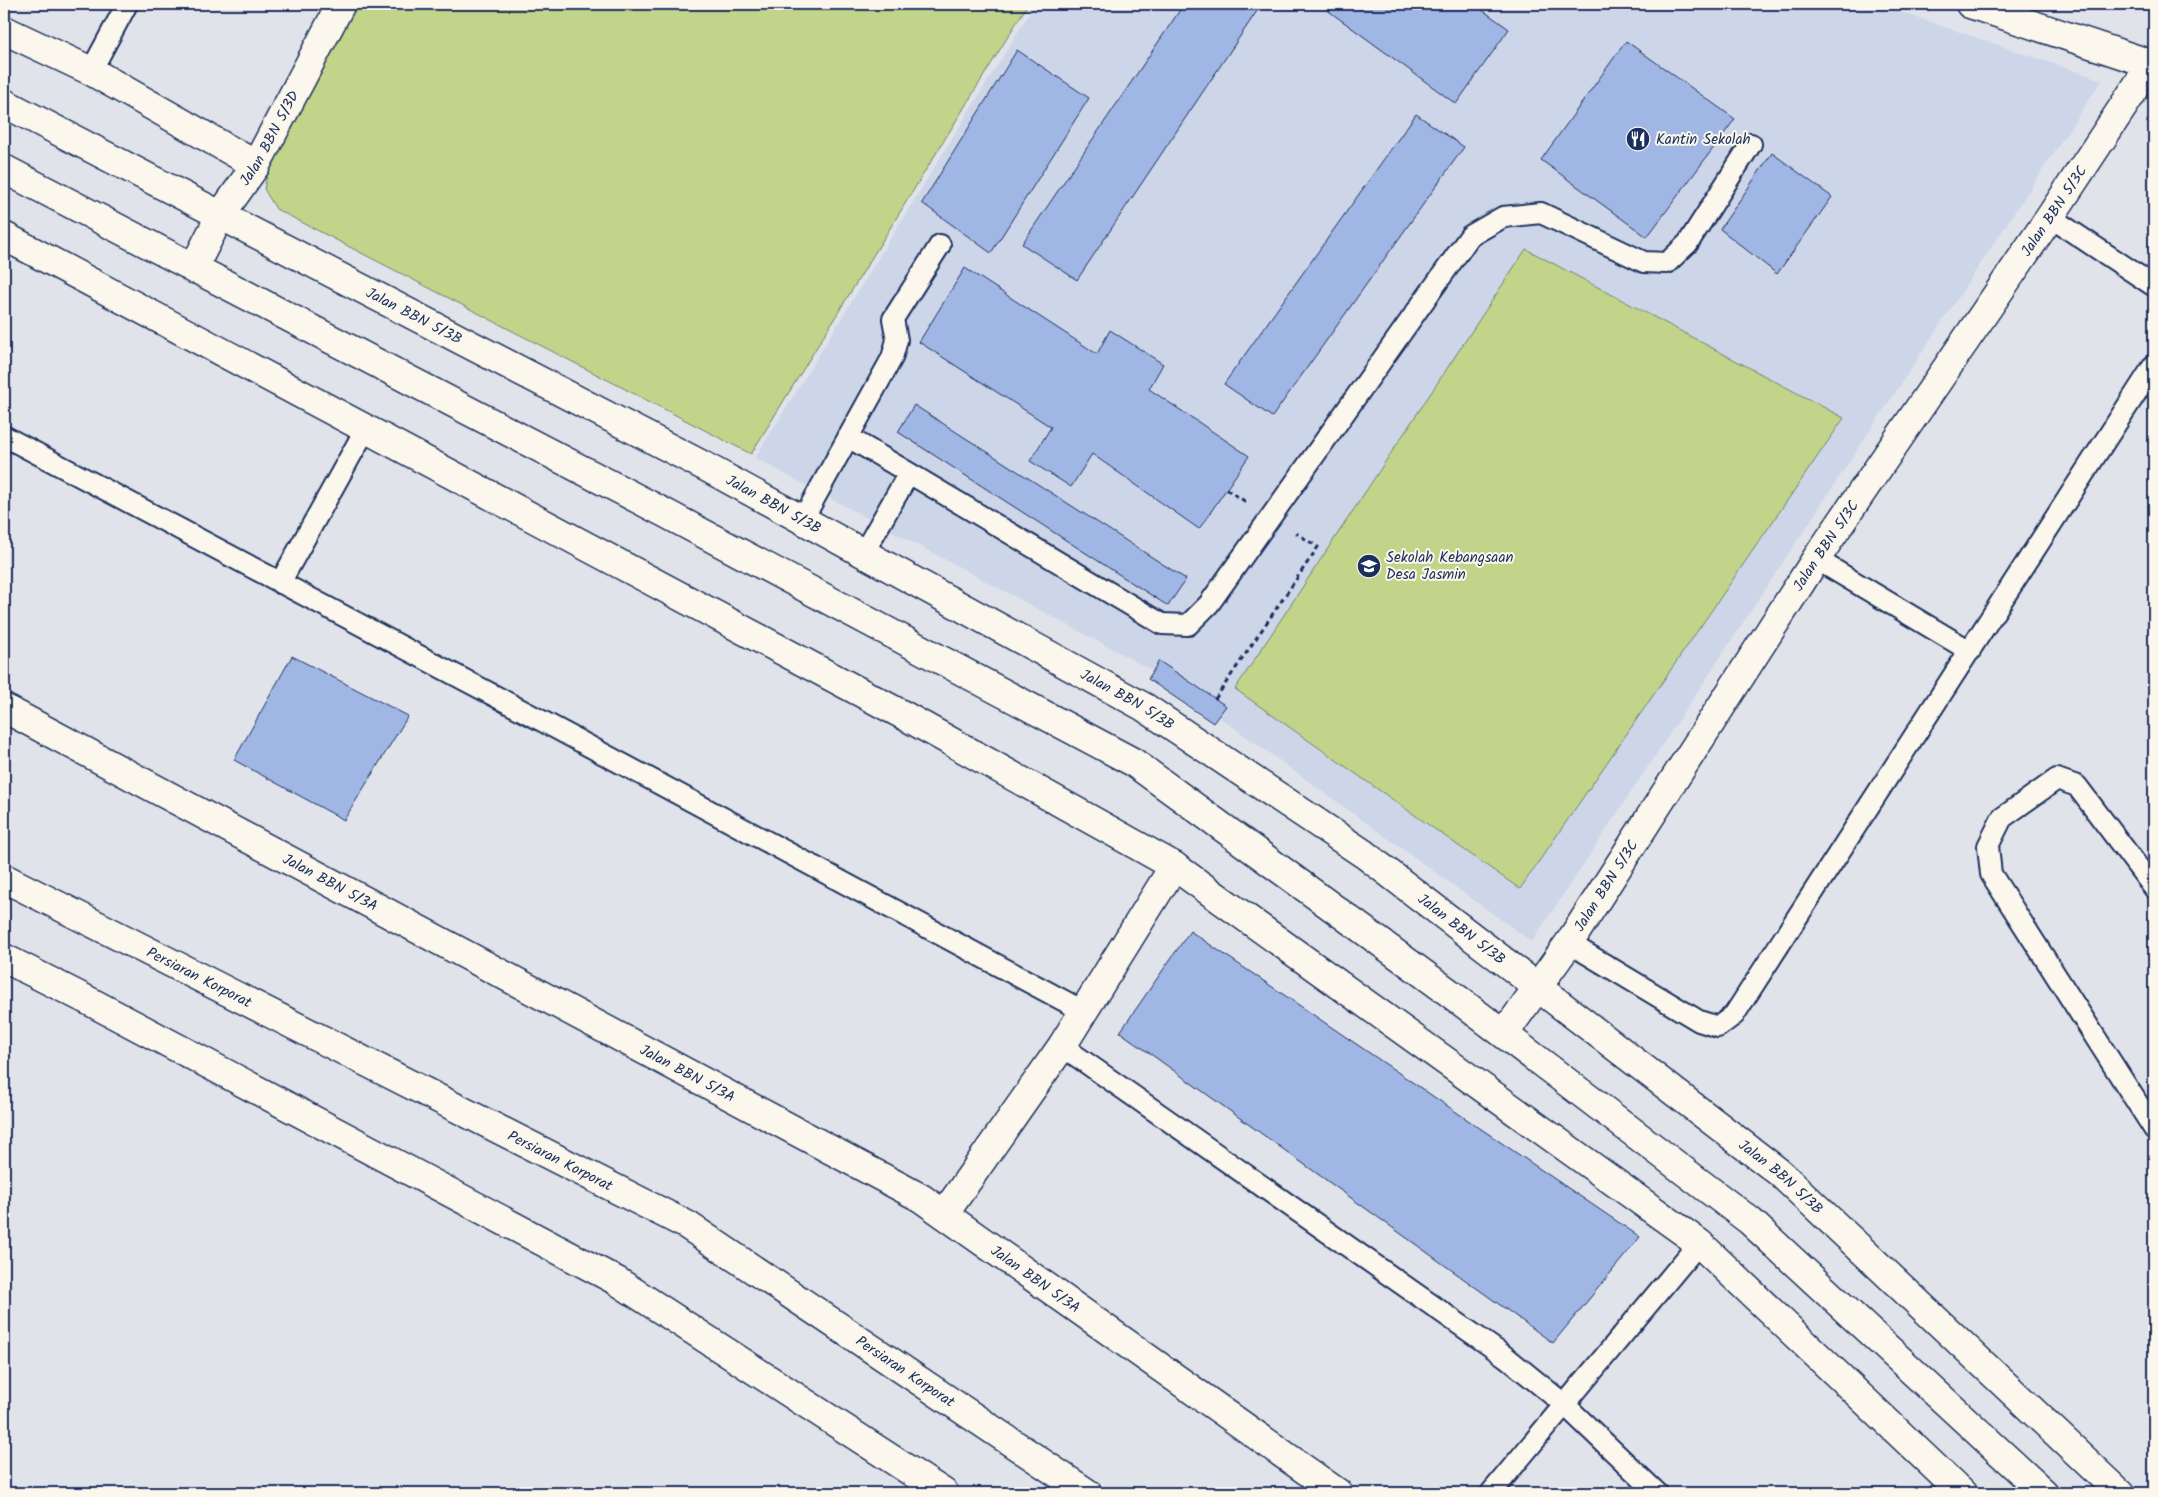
<svg xmlns="http://www.w3.org/2000/svg" width="2158" height="1497" font-family="Kalam,sans-serif">
	<rect width="100%" height="100%" fill="#e0e4ea"/>
	<filter id="ink" filterUnits="userSpaceOnUse"><feTurbulence type="fractalNoise" baseFrequency=".02" numOctaves="2"/><feDisplacementMap in="SourceGraphic" scale="10" xChannelSelector="R" yChannelSelector="G"/><feConvolveMatrix kernelMatrix="1 2 1 2 8 2 1 2 1" color-interpolation-filters="sRGB"/></filter>
	<g filter="url(#ink)">
		<!-- built -->
		<path fill="#cdd6e8" d="M1035,4H1877L2102,80L1532,942L1159,674L755,458Z"/>
		<!-- green -->
		<path fill="#c1d489" stroke="#6e8274" d="M357,4H1028L751,454L276,209L264,189L269,167Z
			M1526,249L1844,418L1520,889L1235,689Z"/>
		<!-- building -->
		<path fill="#a0b6e4" stroke="#1b2f5e" d="M1184,4L1261,5L1077,280L1022,244Z
			M1319,4H1474L1509,29L1456,104Z
			M1626,41L1735,119L1647,237L1541,160Z
			M1017,50L1089,98L991,253L922,203Z
			M1416,114L1464,147L1272,417L1224,384Z
			M1772,153L1832,197L1777,274L1720,229Z
			M965,268L1097,354L1110,330L1163,364L1149,389L1249,456L1199,529L1092,454L1071,487L1030,461L1051,427L919,342Z
			M914,405L1186,579L1168,606L898,432Z
			M292,656L408,716L344,820L234,760Z
			M1159,661L1226,706L1213,723L1148,679Z
			M1190,931L1640,1237L1553,1343L1120,1032Z"/>
		<g fill="none" stroke-linecap="round" stroke-linejoin="round">
			<!-- service casing -->
			<g stroke="#1b2f5e" stroke-width="24">
				<path id="service" d="M91,71L127,4
					M2050,217L2154,286
					M4,436L544,722L1083,1011
					M848,437L909,473
					M803,519L892,358L897,340L893,319L940,245
					M864,552L909,473L1162,624L1188,625L1209,604L1470,236L1503,217L1541,213L1644,262L1667,263L1688,243L1751,144
					M1816,559L1970,651
					M280,583L365,430
					M2154,888L2077,786L2057,779L2002,818L1988,846L1991,874L2154,1129
					M1569,943L1699,1021L1718,1027L1734,1015L2154,365
					M1062,1046L1506,1357L1565,1405L1657,1493
					M1491,1493L1699,1243"/>
			</g>
			<!-- minor casing -->
			<g stroke="#1b2f5e" stroke-width="31">
				<g id="minor">
					<path d="M1970,4L2151,64"/>
					<path d="M4,30L91,71L256,165"/>
					<path id="s1" d="M4,103L706,467L1144,707L1364,854L1780,1173L2120,1493"/>
					<path d="M4,169L663,512L1133,762L1447,991L1750,1221L2044,1493"/>
					<path d="M4,236L905,716L1174,866L1699,1243L1962,1493"/>
					<path id="s2" d="M193,269L220,216L256,165L341,4"/>
					<path id="s3" d="M4,708L921,1198L1338,1493"/>
					<path id="s4" d="M1504,1034L1569,943L1816,559L2050,217L2154,60"/>
					<path d="M945,1213L1062,1046L1174,866"/>
				</g>
			</g>
			<!-- secondary casing -->
			<g stroke="#1b2f5e" stroke-width="31">
				<g id="secondary">
					<path id="s5" d="M4,878L687,1225L1087,1493"/>
					<path d="M4,958L91,1002L617,1281L944,1493"/>
				</g>
			</g>
			<!-- path -->
			<path stroke="#1b2f5e" stroke-width="3" stroke-dasharray="5 4" stroke-linecap="butt" d="M1226,489L1246,502
				M1215,699L1318,547L1296,533"/>
			<!-- service -->
			<use href="#service" stroke="#fbf7ec" stroke-width="20"/>
			<!-- minor -->
			<use href="#minor" stroke="#fbf7ec" stroke-width="28"/>
			<!-- secondary -->
			<use href="#secondary" stroke="#fbf7ec" stroke-width="28"/>
		</g>
	</g>
	<!-- icons -->
	<defs>
		<g id="restaurant-disc" transform="scale(1.25)"><circle r="9.5" fill="#1b2f5e" stroke="#fbf7ec"/><path d="M-5-6h1v4h1v-4h1v4h1v-4h1v5L-1.5 .5V6h-2V.5L-5-1ZM5-6V6H3V1.5H1.5Q1.5-4 5-6Z" fill="#fff"/></g>
		<g id="school-disc" transform="scale(1.25)"><circle r="9.5" fill="#1b2f5e" stroke="#fbf7ec"/><path d="M0-5L7-2L0 1L-7-2ZM-4 1L0 2.5L4 1V4Q0 6-4 4Z" fill="#fff"/></g>
	</defs>
	<g fill-rule="evenodd">
		<use href="#restaurant-disc" x="1638" y="139"/>
		<use href="#school-disc" x="1369" y="566"/>
	</g>
	<g text-anchor="middle" stroke-width="4" stroke-linejoin="round" paint-order="stroke">
		<!-- street labels -->
		<g font-size="15" fill="#1b2f5e" stroke="#fbf7ec">
			<text dy="5" stroke="none"><textPath href="#s2" startOffset="152">Jalan BBN 5/3D</textPath></text>
			<text dy="5" stroke="none"><textPath href="#s4" startOffset="990">Jalan BBN 5/3C</textPath></text>
			<text dy="5" stroke="none"><textPath href="#s1" startOffset="462">Jalan BBN 5/3B</textPath></text>
			<text dy="5" stroke="none"><textPath href="#s1" startOffset="868">Jalan BBN 5/3B</textPath></text>
			<text dy="5" stroke="none"><textPath href="#s4" startOffset="585">Jalan BBN 5/3C</textPath></text>
			<text dy="5" stroke="none"><textPath href="#s1" startOffset="1272">Jalan BBN 5/3B</textPath></text>
			<text dy="5" stroke="none"><textPath href="#s3" startOffset="370">Jalan BBN 5/3A</textPath></text>
			<text dy="5" stroke="none"><textPath href="#s4" startOffset="180">Jalan BBN 5/3C</textPath></text>
			<text dy="5" stroke="none"><textPath href="#s1" startOffset="1678">Jalan BBN 5/3B</textPath></text>
			<text dy="5" stroke="none"><textPath href="#s5" startOffset="219">Persiaran Korporat</textPath></text>
			<text dy="5" stroke="none"><textPath href="#s3" startOffset="775">Jalan BBN 5/3A</textPath></text>
			<text dy="5" stroke="none"><textPath href="#s5" startOffset="624">Persiaran Korporat</textPath></text>
			<text dy="5" stroke="none"><textPath href="#s1" startOffset="2082">Jalan BBN 5/3B</textPath></text>
			<text dy="5" stroke="none"><textPath href="#s3" startOffset="1180">Jalan BBN 5/3A</textPath></text>
			<text dy="5" stroke="none"><textPath href="#s5" startOffset="1029">Persiaran Korporat</textPath></text>
		</g>
		<!-- poi labels -->
		<g font-size="15" fill="#1b2f5e" stroke="#fbf7ec" text-anchor="start">
			<text x="1656" y="144">Kantin Sekolah</text>
			<text x="1386" y="562">Sekolah Kebangsaan<tspan x="1386" dy="17">Desa Jasmin</tspan></text>
		</g>
	</g>
	<!-- margin -->
	<rect width="2158" height="1497" fill="none" stroke="#fbf7ec" stroke-width="20"/>
	<rect x="10" y="10" width="2138" height="1477" fill="none" stroke="#1b2f5e" stroke-width="2" filter="url(#ink)"/>
</svg>
